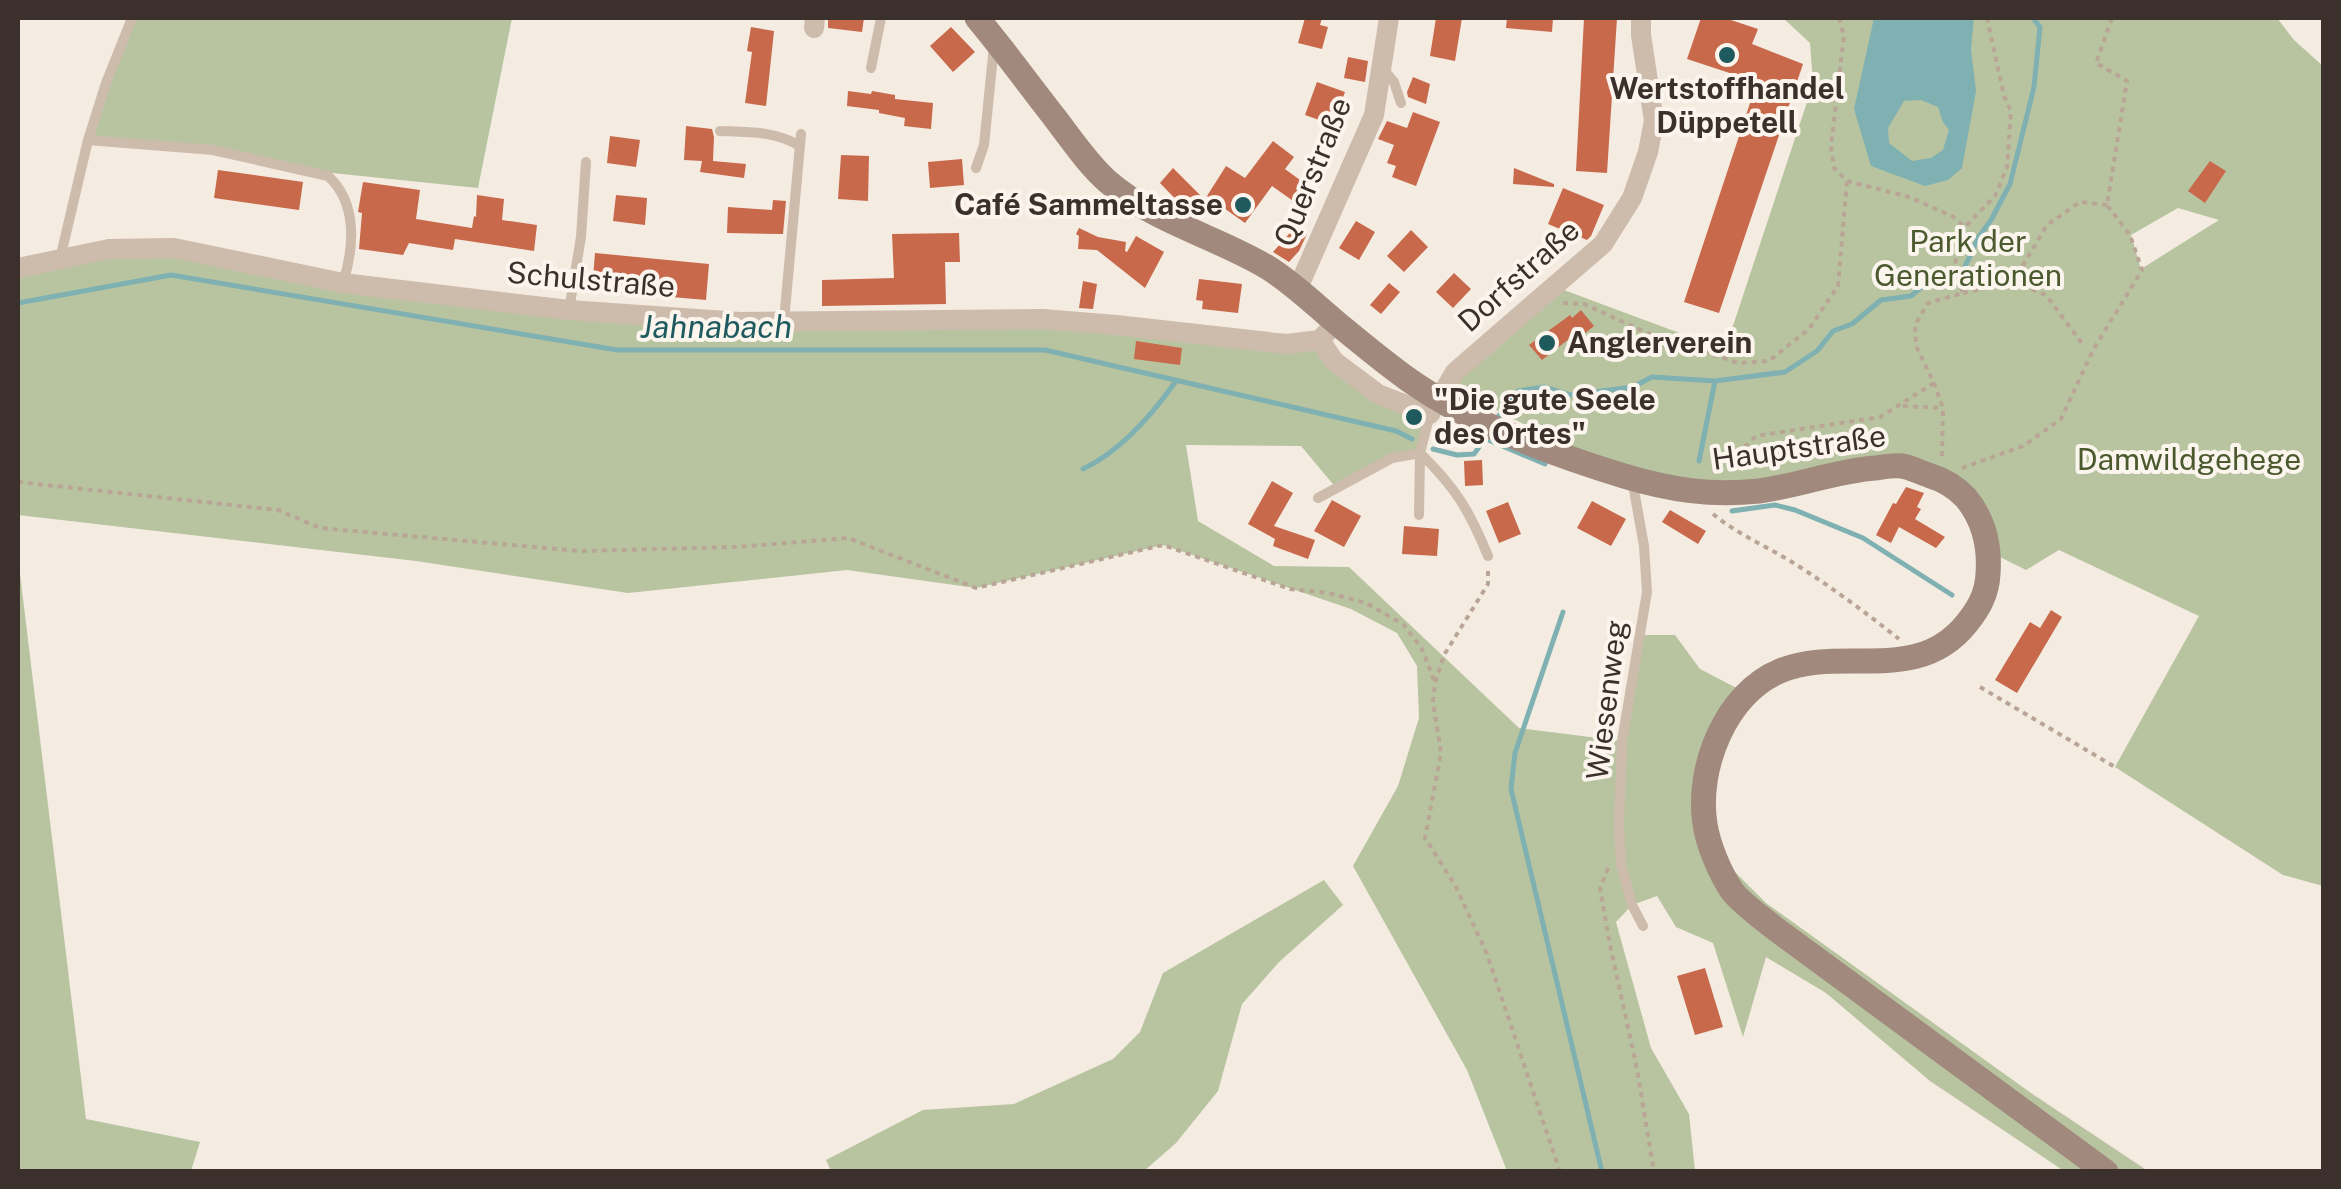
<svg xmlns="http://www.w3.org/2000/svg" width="2341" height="1189" font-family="'Public Sans',sans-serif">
	<rect width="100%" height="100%" fill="#f4ebe1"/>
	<!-- green -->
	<path fill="#b8c4a0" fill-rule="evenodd" d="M124,18H512L478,188L313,171L213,150L88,140L130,26Z
		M1783,18H2277L2294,40L2323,66V886L2283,875L2115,767L2199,616L2059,550L2026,570L1996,555L1944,470L1700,486L1586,456L1457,390L1456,379L1564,290L1725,350L1813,84L1810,43ZM2178,208L2219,220L2141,269L2131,235Z
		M109,249L569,310L906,319L1320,340L1334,361L1430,414L1420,453L1392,458L1337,489L1301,446L1186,445L1198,521L1274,566L1349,567L1519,728L1622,741L1640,635H1675L1700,669L1748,694L1704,801L1727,864L1766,903L2031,1093L2148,1171H2064L1930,1081L1826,993L1766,957L1743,1037L1713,943L1676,927L1657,896L1632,905L1616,922L1651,1048L1689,1114L1695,1171H1507L1467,1070L1353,866L1398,786L1419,718L1417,666L1397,633L1351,609L1163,545L976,588L847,570L628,593L416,561L18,515V268Z
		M18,557L86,1119L200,1142L191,1171H18Z
		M1324,880L1343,905L1279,962L1242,1004L1218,1091L1176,1143L1144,1171H831L826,1160L923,1110L1014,1104L1113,1059L1140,1032L1163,973Z"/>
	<!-- water -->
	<path fill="#7fb0b2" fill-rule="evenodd" d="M1874,18H1974L1971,49L1976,91L1962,168L1948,180L1925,186L1871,166L1854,109ZM1921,100L1938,107L1943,122L1949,130L1943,150L1931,158L1912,161L1889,143L1888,128L1904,101Z"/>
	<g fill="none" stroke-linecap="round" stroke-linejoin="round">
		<!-- stream -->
		<path stroke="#7fb0b2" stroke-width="5" d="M18,303L171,275L617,350H1045L1396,431L1412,439
			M1497,418L1518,391L1544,387L1570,395L1633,387L1652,377L1715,381L1785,372L1817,351L1833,331L1852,324L1881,300L1911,296L1924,285L1963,271L1978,238L1991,220L2010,184L2034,87L2040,27L2033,18
			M1486,439L1545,464
			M1433,449L1457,455L1474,454L1490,432
			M1699,461L1715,381
			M1083,469C1121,451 1152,415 1176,381
			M1732,511L1775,505L1795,510L1863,538L1952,595
			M1563,612L1515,753L1511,789L1602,1172"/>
	</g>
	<!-- building -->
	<path fill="#c8694b" d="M828,18H864L862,32L828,28Z
		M1305,18H1322L1320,25L1328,27L1322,49L1298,43Z
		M1436,18H1462L1455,61L1430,56Z
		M1507,18H1553L1552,32L1506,28Z
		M1584,18H1617L1607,173L1576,171Z
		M1701,18H1732L1731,20L1758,29L1752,44L1803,64L1719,313L1684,302L1757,82L1687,59Z
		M751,27L774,31L766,106L745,103L752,52L747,51Z
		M951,27L975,52L953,72L930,46Z
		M1348,57L1368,61L1365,82L1344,78Z
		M1413,77L1430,84L1426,104L1408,97L1407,92Z
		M1317,82L1345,92L1333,125L1305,115Z
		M848,91L871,94L872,91L895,95V99L933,103L931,129L904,126L905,118L879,113V110L847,106Z
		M1413,112L1440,122L1416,186L1392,177L1396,166L1387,163L1394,145L1378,139L1387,121L1407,128Z
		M686,126L712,129L714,137L713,161L746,164L744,178L700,172L702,161L684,160Z
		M610,136L640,140L636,167L607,163Z
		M1273,141L1294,157L1285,169L1315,191L1303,208L1272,186L1245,223L1207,196L1226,166L1245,178Z
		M841,155L869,156L868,201L838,199Z
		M962,159L964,185L930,188L928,162Z
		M2210,161L2226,171L2205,203L2188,191Z
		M1173,168L1201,196L1187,211L1160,183Z
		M1514,168L1554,184V187L1513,184Z
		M218,170L303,182L299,210L214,198Z
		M363,182L420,190L416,219L472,228L474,216L476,217L477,195L504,199L502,220L537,225L534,251L455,239L453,250L409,243L403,255L359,249L362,213L358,212Z
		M1563,188L1604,205L1591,236L1587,240L1548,224Z
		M616,195L647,198L645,225L613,221Z
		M773,200L786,201L783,234L727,233L728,207L772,210Z
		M1356,221L1375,232L1359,260L1339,248Z
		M1297,225L1307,234L1299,251L1289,262L1273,252Z
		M1079,228L1098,237L1126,242L1125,251L1127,252L1136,236L1164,252L1145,288L1097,250L1078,249L1079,236L1076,234Z
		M1411,230L1428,247L1404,272L1387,256Z
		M959,233L960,262H945L946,304L822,306V280L894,278L892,234Z
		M595,253L709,264L706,300L592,290Z
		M1454,273L1471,289L1453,308L1436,292Z
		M1199,279L1242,284L1238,313L1202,309L1203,301L1196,300Z
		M1083,281L1097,284L1093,309L1079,308Z
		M1389,283L1400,292L1381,314L1370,305Z
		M1581,310L1594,326L1578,339L1574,335L1542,360L1529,345L1570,315L1572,318Z
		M1136,341L1182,348L1180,365L1134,359Z
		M1482,460L1483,485L1465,486L1464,461Z
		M1272,481L1293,493L1274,526L1315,540L1308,559L1273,546L1275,539L1248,524Z
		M1906,487L1924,493L1917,507L1921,509L1915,519L1945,537L1936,548L1899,527L1891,543L1876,535L1893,503L1896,504Z
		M1332,500L1361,516L1344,547L1314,531Z
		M1592,501L1626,519L1611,546L1577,528Z
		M1508,502L1521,534L1499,543L1486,511Z
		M1670,510L1706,531L1698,544L1662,522Z
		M1404,526L1439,529L1437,556L1402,554Z
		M2051,610L2062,617L2017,693L1995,680L2030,622L2040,628Z
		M1705,968L1723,1027L1695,1035L1677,976Z"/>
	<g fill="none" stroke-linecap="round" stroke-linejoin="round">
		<!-- path -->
		<path stroke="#b9a596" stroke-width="4" stroke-dasharray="5 5" stroke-linecap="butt" d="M1839,18L1844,36L1831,146L1834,168L1847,181L1909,197L1952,216L1965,227
			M2013,282L2046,295L2084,346
			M1963,293L2013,282L2047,225L2080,202L2107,205
			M1563,303L1584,304L1654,336L1739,363L1769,361L1809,329L1838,286L1847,181
			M1903,406L1943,408
			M1942,456L1943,408L1934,383L1916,346L1915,325L1928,303L1963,293L1954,267L1965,227L1995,196L2007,167L2011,111L2004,96L1987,18
			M1962,468L2023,446L2061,419L2093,350L2142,270L2130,235L2107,205L2127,81L2096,63L2112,18
			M1729,471L1732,459L1756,436L1880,417L1934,383
			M18,482L278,510L320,528L579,551L736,547L848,538L976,588L1163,545L1290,589L1329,593L1366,603L1404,625L1422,649L1435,683
			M1713,514C1737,534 1766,546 1792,562C1830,586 1865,612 1899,639
			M1488,571V584L1444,655L1435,683L1433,702L1441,753L1425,838L1455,885L1487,954L1560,1172
			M1980,687L2115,767
			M1608,868L1600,889L1610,945L1637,1069L1654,1172"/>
		<!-- lane -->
		<path stroke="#cdbbac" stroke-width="10" d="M871,68L881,18
			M1383,69L1394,82L1401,103
			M720,131C748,132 775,131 800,146
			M88,140L213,150L328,176C358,203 354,248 343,283
			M976,168L984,145L994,46
			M60,259L88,140L106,83L132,18
			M569,310L581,237L586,162
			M784,321L801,134
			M1632,479L1644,546L1647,592L1622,741L1619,826L1621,864L1632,905L1643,926
			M1318,498L1392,458L1420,453C1456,488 1469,510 1488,556
			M1419,515L1420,453L1430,414"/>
		<!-- street -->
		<path stroke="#cdbbac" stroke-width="20" d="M814,28L815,18
			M18,268L109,249L174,248L343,283L569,310L740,322L1043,319L1116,325L1286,344L1320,340L1336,322
			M1298,288L1374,115L1389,18
			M1320,340L1334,361L1378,394L1430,414L1455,372L1603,244L1632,198L1648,152L1654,121L1641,35V18"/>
		<!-- secondary -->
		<path stroke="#a18a7d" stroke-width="25" d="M977,18C1004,50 1029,85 1055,118C1071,139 1087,163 1107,181C1154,222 1215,236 1267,267C1293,283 1314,304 1338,324C1361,343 1385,363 1409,380C1473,425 1550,453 1624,476C1671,490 1710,496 1759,491C1798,486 1835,471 1875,468C1883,467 1893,465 1902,466C1910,467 1919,472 1928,475C1941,479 1956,487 1966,498C1984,520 1990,547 1988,574C1987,594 1979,608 1967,623C1917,686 1842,645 1780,671C1726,693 1696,768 1705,824C1708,845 1720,873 1732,891C1742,904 1760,916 1773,927L2106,1172"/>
	</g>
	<!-- markers -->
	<g fill="#1f5a5e" stroke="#fbf5ee" stroke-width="4">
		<circle cx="1727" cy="55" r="10"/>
		<circle cx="1243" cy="205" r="10"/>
		<circle cx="1547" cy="343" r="10"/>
		<circle cx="1414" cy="417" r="10"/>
	</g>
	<g text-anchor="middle" stroke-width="8" stroke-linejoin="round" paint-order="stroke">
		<!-- poi labels -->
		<g font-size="30" font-weight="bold" fill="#3b302b" stroke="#fbf5ee" text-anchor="start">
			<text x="1727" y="99" text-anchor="middle">Wertstoffhandel<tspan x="1727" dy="34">Düppetell</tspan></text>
			<text x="1223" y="215" text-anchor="end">Café Sammeltasse</text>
			<text x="1567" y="353">Anglerverein</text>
			<text x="1434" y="410">"Die gute Seele<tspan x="1434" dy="34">des Ortes"</tspan></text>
		</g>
		<!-- street labels -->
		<g font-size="30" fill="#3b302b" stroke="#fbf5ee">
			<text transform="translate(1313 172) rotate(-68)" y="10">Querstraße</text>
			<text transform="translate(1519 276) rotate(-42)" y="10">Dorfstraße</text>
			<text transform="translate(591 280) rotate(5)" y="10">Schulstraße</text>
			<text transform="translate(1799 448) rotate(-8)" y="10">Hauptstraße</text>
			<text transform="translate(1607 700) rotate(-83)" y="10">Wiesenweg</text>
		</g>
		<!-- park labels -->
		<g font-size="30" fill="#4a5a2e" stroke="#fbf5ee">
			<text x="1968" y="252">Park der<tspan x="1968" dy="34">Generationen</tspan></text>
			<text x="2189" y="470">Damwildgehege</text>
		</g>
		<!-- water labels -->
		<g font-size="32" font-style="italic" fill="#1f5a5e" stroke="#fbf5ee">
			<text x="716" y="338">Jahnabach</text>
		</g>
	</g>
	<!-- border -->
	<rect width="2341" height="1189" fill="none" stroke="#3b302b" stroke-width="40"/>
</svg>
